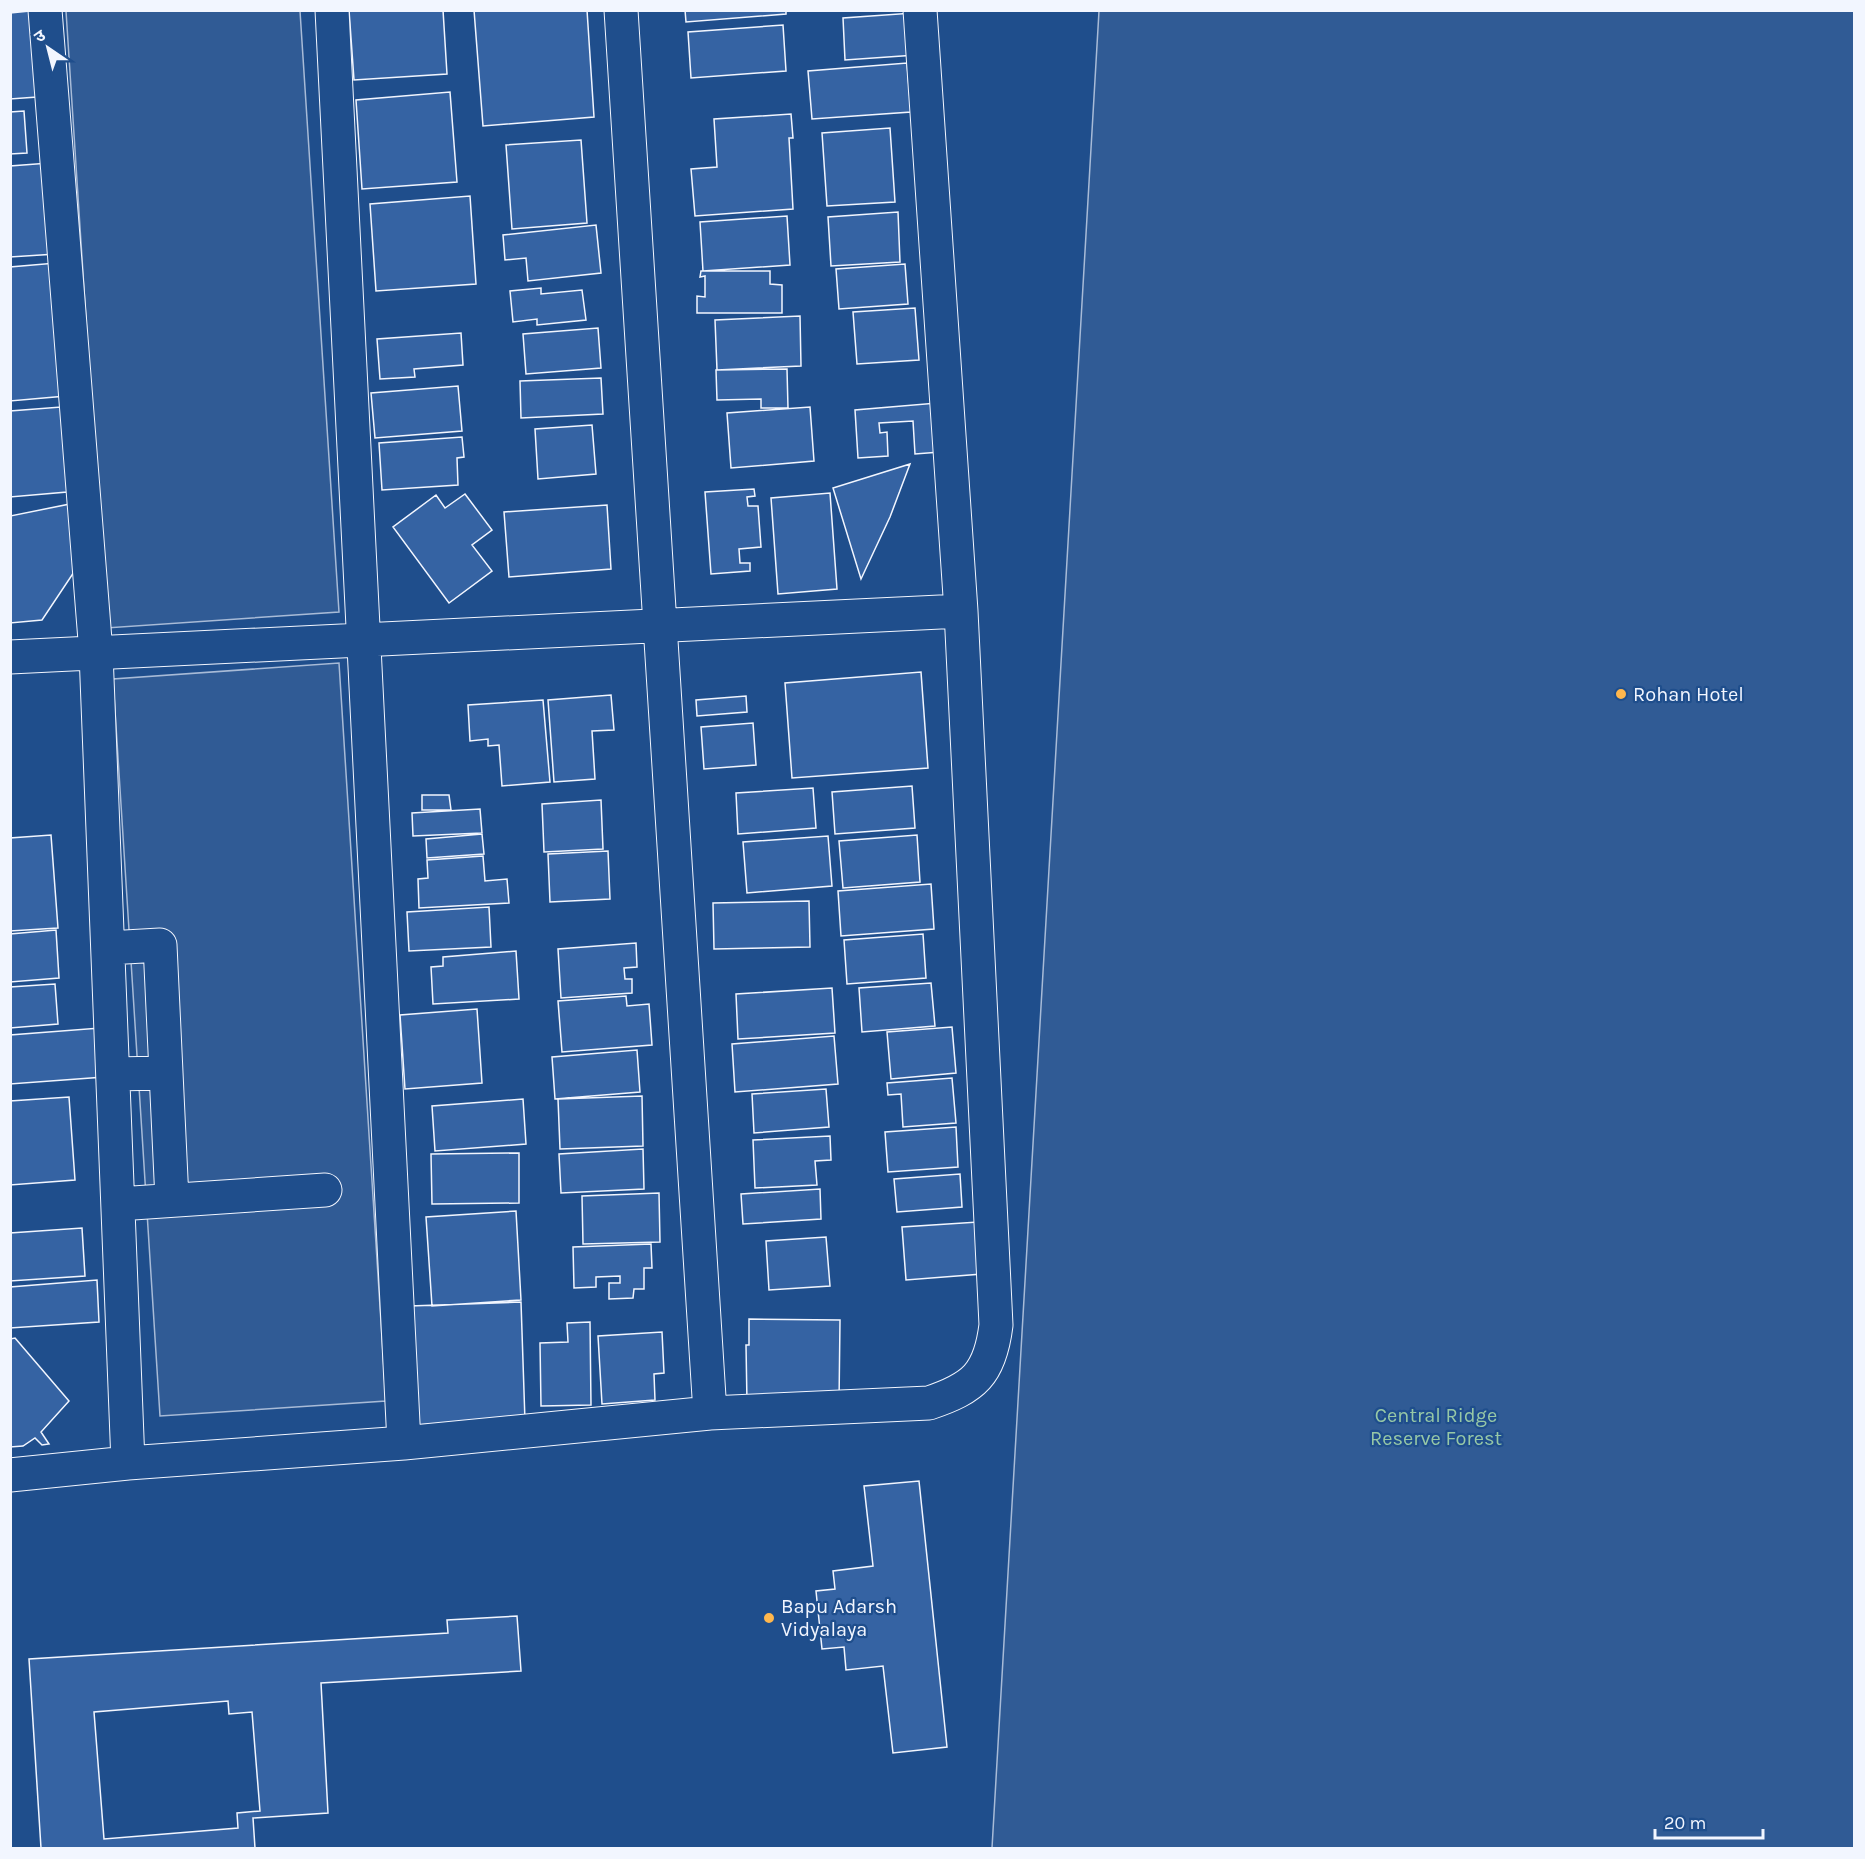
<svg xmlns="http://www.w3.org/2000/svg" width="1865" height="1859" font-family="Karla,'Noto Sans Devanagari',sans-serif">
	<rect width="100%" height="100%" fill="#1f4e8c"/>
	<!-- green -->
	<path fill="#305b95" stroke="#a8bbd7" stroke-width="1.5" d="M66,11H300L339,612L106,628Z
		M1099,11H1854V1848H992Z
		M339,663L386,1401L160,1416L113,679Z"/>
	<!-- building -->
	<path fill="#3563a3" stroke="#f2f6ff" stroke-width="1.5" fill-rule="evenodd" d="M349,10H443L447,74L354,80Z
		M474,10H587L594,117L483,126Z
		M685,10H786V14L686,22Z
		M30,11L37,97L10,99V13Z
		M913,13L916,55L845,60L843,18Z
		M783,25L786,71L691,78L688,32Z
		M907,63L911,112L812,119L808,71Z
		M450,92L457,182L362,189L356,100Z
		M24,111L27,153L10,154V112Z
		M791,114L793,138H789L793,209L695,216L691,169L717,167L714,119Z
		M890,128L895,202L827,206L822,133Z
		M581,140L587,223L512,229L506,145Z
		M49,163L56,254L10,257V166Z
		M470,196L476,284L376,291L370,204Z
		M898,212L900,262L831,266L828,217Z
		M787,216L790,265L703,271L700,222Z
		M596,225L601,273L528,281L526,258L505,260L503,235Z
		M56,263L66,396L10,401V267Z
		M905,264L908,304L839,309L836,269Z
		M701,271H770V284L782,285V313H697V296L705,297V276L700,277Z
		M541,288V294L582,290L586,320L537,325V319L513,322L510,291Z
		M915,308L919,360L857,364L853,312Z
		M800,316L801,366L717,370L715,320Z
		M598,328L601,368L526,374L523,334Z
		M461,333L463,365L414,369L415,377L380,379L377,339Z
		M787,369L788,408H761V399L717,400L716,370Z
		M601,378L603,414L521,418L520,381Z
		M458,386L462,431L375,438L371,393Z
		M937,403L940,452L915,454L913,421L879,423L880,433L887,432L888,456L858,458L855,410Z
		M61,407L67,492L10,497V411Z
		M810,407L814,461L731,468L727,413Z
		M592,425L596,474L538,479L535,429Z
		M462,437L464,457L457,458L458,485L382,490L379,443Z
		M910,464L890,517L861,579L833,488Z
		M754,489L755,496L747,497L748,506H758L761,547L739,549L740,563H750V571L711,574L705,492Z
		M830,493L837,589L778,594L771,498Z
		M465,494L492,530L472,545L492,571L449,603L393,527L436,495L445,508Z
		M75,503L84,557L42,620L10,623V516Z
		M607,505L611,569L509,577L504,512Z
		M921,672L928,768L792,778L785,683Z
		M611,695L614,730L592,731L595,779L554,782L548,700Z
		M746,696L747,712L697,716L696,700Z
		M543,700L550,782L502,786L499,745L488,746V739L470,741L468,705Z
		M753,723L756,765L704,769L701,727Z
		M912,786L915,828L835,834L832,792Z
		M813,788L816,828L738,834L736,793Z
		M422,795H449L451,810H422Z
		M601,800L603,849L544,852L542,804Z
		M480,809L482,833L413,836L412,813Z
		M482,834L484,854L427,858L426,839Z
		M51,835L58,928L10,931V838Z
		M917,835L920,882L843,888L839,841Z
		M828,836L832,886L747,893L743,842Z
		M608,851L610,899L550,902L548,854Z
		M483,856L485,881L507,879L509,903L419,908L418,879L428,878L427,860Z
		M931,884L934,929L841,936L838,891Z
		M809,901L810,947L714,949L713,903Z
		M489,907L491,947L409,951L407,912Z
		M56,930L59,978L10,982V934Z
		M923,934L926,978L847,984L844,940Z
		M636,943L637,967L624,968L625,979H632V993L561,998L558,949Z
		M516,951L519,999L433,1004L431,967L443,966V957Z
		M931,983L935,1026L862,1032L859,988Z
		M55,984L58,1024L10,1028V987Z
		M832,988L835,1033L738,1039L736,994Z
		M626,996L627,1006L649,1004L652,1045L562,1052L558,1001Z
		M477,1009L482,1083L405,1089L400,1015Z
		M952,1027L956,1073L891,1079L887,1032Z
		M100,1028L104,1077L10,1084V1035Z
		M834,1036L838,1084L735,1092L732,1044Z
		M637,1050L640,1092L555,1099L552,1057Z
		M952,1078L956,1123L903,1127L901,1094L888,1095L887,1083Z
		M826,1089L829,1127L754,1133L752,1094Z
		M642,1096L643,1146L560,1149L558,1099Z
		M69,1097L75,1180L10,1185V1101Z
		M523,1099L526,1144L435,1151L432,1106Z
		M956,1127L958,1167L888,1172L885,1132Z
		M830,1136L831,1160L815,1161L817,1185L755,1188L753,1140Z
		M643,1149L644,1189L561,1193L559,1154Z
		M519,1153V1203L432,1204L431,1154Z
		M960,1174L962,1207L897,1212L894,1179Z
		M820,1189L821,1219L743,1224L741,1194Z
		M659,1193L660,1242L583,1244L582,1196Z
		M516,1211L521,1300L432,1306L426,1217Z
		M978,1222L982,1274L906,1280L902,1227Z
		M82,1228L85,1276L10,1281V1233Z
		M826,1237L830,1286L769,1290L766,1241Z
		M651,1244L652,1268H644V1289H634L633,1298L609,1299V1283H620V1276L596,1277V1287L574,1288L573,1247Z
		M97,1280L99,1322L10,1328V1287Z
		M521,1302L525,1421L413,1425L410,1306Z
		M749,1319L840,1320L839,1404L747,1403L746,1345H749Z
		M590,1322L591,1405L541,1406L540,1343L568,1342L567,1323Z
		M662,1332L664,1373L654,1374L655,1400L602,1404L598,1336Z
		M15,1338L69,1401L41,1432L49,1444L42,1445L35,1438L23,1446L10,1447V1339Z
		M919,1481L947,1747L893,1753L883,1666L846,1670L844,1647L822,1649L816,1591L835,1589L833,1571L873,1566L864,1486Z
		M517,1616L521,1671L321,1683L328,1813L253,1818L255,1848H41L29,1659L448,1633L447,1620ZM228,1701L229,1714L252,1712L260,1811L237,1813L238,1828L104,1839L94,1712Z"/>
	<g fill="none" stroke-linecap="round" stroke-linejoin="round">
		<!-- minor casing -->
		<g stroke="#f2f6ff" stroke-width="35">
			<path id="minor" d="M45,10L96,653L128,1463
				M332,10L404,1443
				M621,10L710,1413
				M10,657L961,611
				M108,948L160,945L172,1200
				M113,1074L166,1073
				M118,1204L325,1190
				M10,1475L128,1463L404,1443L710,1413L929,1403C974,1388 990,1374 996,1325L961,611L920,10"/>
		</g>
		<!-- minor -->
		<use href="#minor" stroke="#1f4e8c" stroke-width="33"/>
	</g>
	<!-- markers -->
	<g fill="#ffb74d" stroke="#1f4e8c" stroke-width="2">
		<circle cx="1621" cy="694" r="6"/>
		<circle cx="769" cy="1618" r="6"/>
	</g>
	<g text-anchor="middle" stroke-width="4.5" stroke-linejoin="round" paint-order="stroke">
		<!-- poi labels -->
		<g font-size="20" fill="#f2f6ff" stroke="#1f4e8c" text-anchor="start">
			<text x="1633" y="701">Rohan Hotel</text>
			<text x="781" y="1613">Bapu Adarsh<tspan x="781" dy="23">Vidyalaya</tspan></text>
		</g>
		<!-- park labels -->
		<g font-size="20" fill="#97c8a6" stroke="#1f4e8c">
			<text x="1436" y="1422">Central Ridge<tspan x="1436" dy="23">Reserve Forest</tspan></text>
		</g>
	</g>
	<!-- border -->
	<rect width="1865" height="1859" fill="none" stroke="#f2f6ff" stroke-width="24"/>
	<!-- north arrow -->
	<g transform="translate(48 48) rotate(325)" stroke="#1f4e8c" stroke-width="4.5" paint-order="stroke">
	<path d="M0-4.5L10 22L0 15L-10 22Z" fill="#f2f6ff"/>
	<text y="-9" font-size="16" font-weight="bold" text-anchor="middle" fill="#f2f6ff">उ</text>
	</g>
	<!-- scale -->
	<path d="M1655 1829v9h108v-9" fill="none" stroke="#f2f6ff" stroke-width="3"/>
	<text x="1664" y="1829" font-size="18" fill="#f2f6ff" stroke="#1f4e8c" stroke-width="4.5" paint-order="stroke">20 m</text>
</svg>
